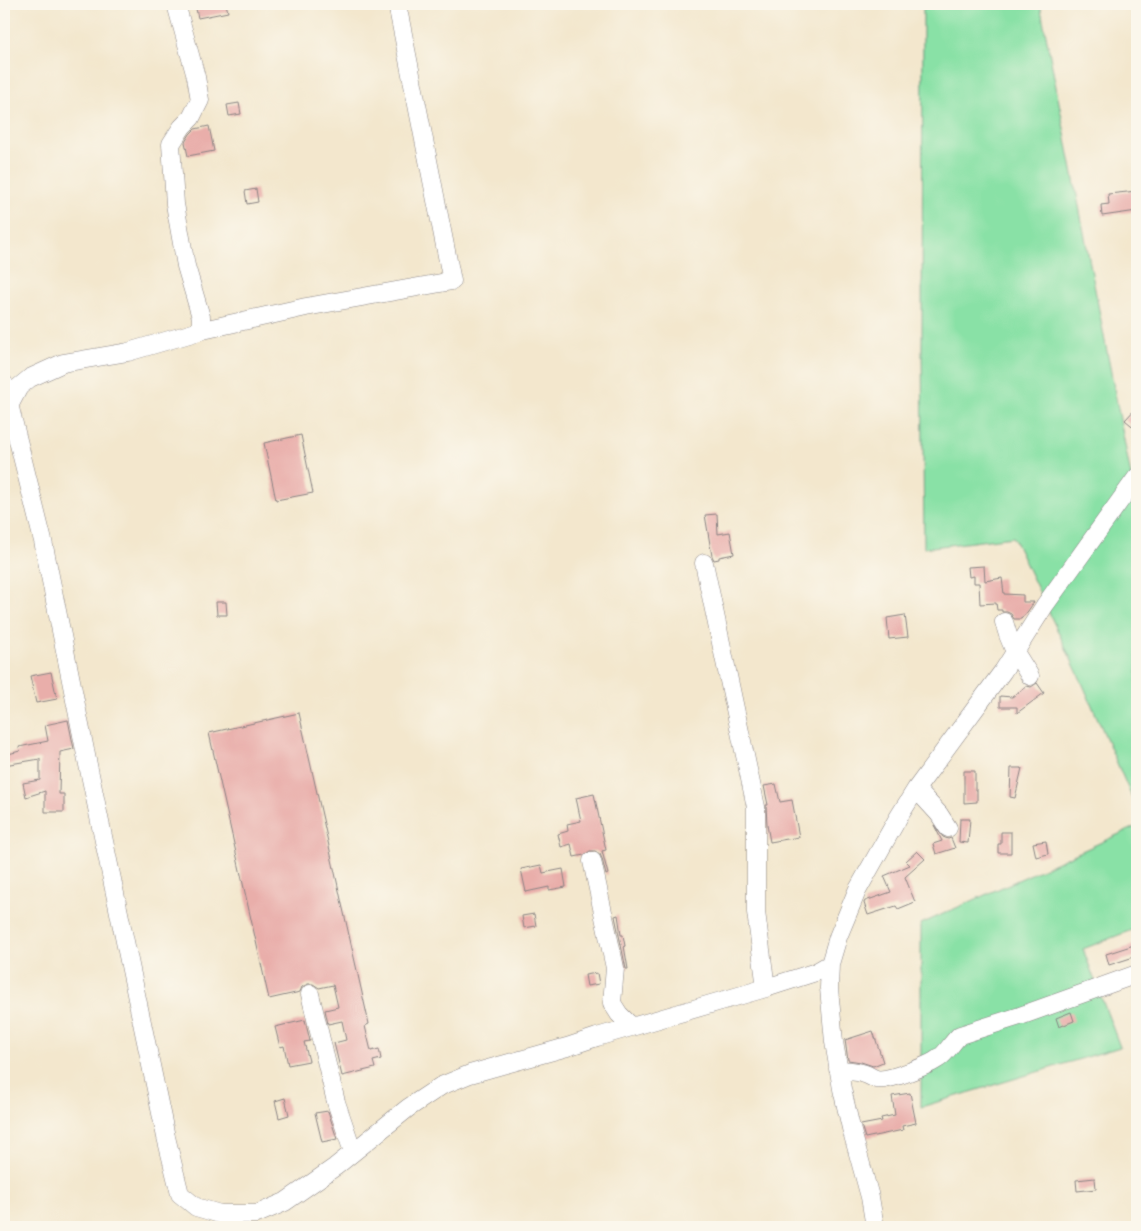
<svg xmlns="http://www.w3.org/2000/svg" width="1141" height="1231" font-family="Cardo,serif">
	<rect width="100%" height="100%" fill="#fbf7ec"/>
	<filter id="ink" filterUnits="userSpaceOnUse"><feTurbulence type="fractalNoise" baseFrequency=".02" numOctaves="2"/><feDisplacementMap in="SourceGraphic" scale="10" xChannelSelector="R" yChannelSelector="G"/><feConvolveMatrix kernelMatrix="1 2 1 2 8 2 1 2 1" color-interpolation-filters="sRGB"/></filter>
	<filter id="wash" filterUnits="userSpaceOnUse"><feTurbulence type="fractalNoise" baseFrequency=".0096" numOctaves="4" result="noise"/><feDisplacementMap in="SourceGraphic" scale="20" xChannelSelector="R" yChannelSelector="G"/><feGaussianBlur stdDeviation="1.12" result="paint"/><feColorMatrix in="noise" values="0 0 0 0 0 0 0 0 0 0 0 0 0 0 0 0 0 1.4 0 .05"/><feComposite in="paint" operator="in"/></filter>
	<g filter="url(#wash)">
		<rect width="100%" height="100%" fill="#f3e7cd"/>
		<!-- green -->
		<path fill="#89e1a6" stroke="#568270" d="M923,4H1040L1136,502H1137V809L1080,678L1013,537L924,548L922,351Z
			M1137,826V928L1083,949L1120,1047L921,1107V924Z"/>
		<g id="blocks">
			<!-- building -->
			<path fill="#e9aeaa" d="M195,4H226L228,12L198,18Z
				M239,103L241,114L229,116L227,105Z
				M209,126L214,151L188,156L185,142L190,134L195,129Z
				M256,189L258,202L247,204L245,191Z
				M1137,191V211L1102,216L1101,205L1109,204L1108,194Z
				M1137,407V430L1125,420Z
				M301,435L313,493L276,500L264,443Z
				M717,514L718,534L730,532L734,554L719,557V559L714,560L712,556L705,515Z
				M984,566L985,581L1002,578L1004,594L1023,595V602H1034L1028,611L1021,619H1014L1011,614L1007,612H1002V610H997L996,603L980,604L979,583H974V576L969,577L968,567Z
				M216,602H226L227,615H217Z
				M905,615L908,637L889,639L887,618Z
				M51,672L57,699L36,703L30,676Z
				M1037,683L1044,693L1017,713V707H1000V696L1012,697L1027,686L1031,687Z
				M299,713L369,1024L365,1026L371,1051L379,1049L381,1059L373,1061L375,1068L342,1076L334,1043L346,1040L342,1021L328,1024L325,1010L338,1007L333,985L319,988L313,984H308L302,987L300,992L269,999L209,733Z
				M68,720L74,749L60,752L59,794H64V812H45V791L26,797L23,783L40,780V759L4,765V755L20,751L19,747L48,741L45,725Z
				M1011,768H1022L1015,798L1010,797Z
				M964,771H975V790H977V802L964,803Z
				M776,784L780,802L792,800L799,837L770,842L767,825L766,805H768L764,786Z
				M594,794L606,850L602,851L608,874L606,875L602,859L600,854L595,851H590L584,855L574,857L571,844L561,847L558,834L568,831L567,824L581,821L576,798Z
				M960,819H970L968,843L959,842Z
				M934,825L943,837L948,839L951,838L955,848L936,854L933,844L942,841Z
				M1001,832H1011V853H998V844H1001Z
				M1046,841L1048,854L1036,857L1033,843Z
				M917,851L925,859L905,877L915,902L898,909L896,906L868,915L864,903L865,901L891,892L884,876L910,865L906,861Z
				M541,865L543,873L563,869L566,887L549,890V887L526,892L521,869Z
				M534,914L536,926L524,928L522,916Z
				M618,915L621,935H623L625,946H624L628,969H626L615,916Z
				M1137,944V956L1109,965L1106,954Z
				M597,973L599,984L587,986L585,975Z
				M1071,1012L1074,1021L1059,1027L1056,1018Z
				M305,1020L310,1041L304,1042L309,1061L288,1065L284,1046L280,1047L275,1027Z
				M873,1031L883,1062L873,1066L861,1062L848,1060L845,1040Z
				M910,1093L916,1123L902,1126L903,1130L865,1138L861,1125L882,1121L881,1118L895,1115L892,1096Z
				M285,1098L289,1115L279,1118L275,1101Z
				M328,1111L337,1139L322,1142L315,1113Z
				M1095,1178L1096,1189L1077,1191L1076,1180Z"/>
		</g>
	</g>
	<g filter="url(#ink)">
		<use href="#blocks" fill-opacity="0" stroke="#8a8484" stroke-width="1"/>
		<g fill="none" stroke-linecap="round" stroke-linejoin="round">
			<!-- minor casing -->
			<g stroke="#8a8484" stroke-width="19">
				<path id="minor" d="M176,4L196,77L200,100L191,118L182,127L171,144L175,204L186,266L201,317V324L203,330
					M4,384L43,541L87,760L166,1137L180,1194L196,1207L220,1214H257L285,1202L335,1167L408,1108L441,1086L470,1074L567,1047L597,1037L766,988L816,972L830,964
					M9,406L19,387L30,378L63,363L128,352L203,330L306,307L452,281L397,4
					M704,563L756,807V912L766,988
					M1004,622L1008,635L1015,652L1030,676
					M916,789L939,814L948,828
					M592,861L615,968L612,1003L619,1014L632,1027
					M310,994L336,1102L353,1152
					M838,1069C847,1071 857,1071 865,1074C869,1075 872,1078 876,1079C887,1082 930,1065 939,1058C947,1053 952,1042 960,1035L1020,1016L1137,974
					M875,1227L870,1197L851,1128L842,1089L834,1042L829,988L830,964L838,937L857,891L898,818L916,789L1003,671L1045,605L1137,477"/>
			</g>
			<!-- minor -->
			<use href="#minor" stroke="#fff" stroke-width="18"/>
		</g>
	</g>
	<!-- margin -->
	<rect width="1141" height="1231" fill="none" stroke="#fbf7ec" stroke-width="20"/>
</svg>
